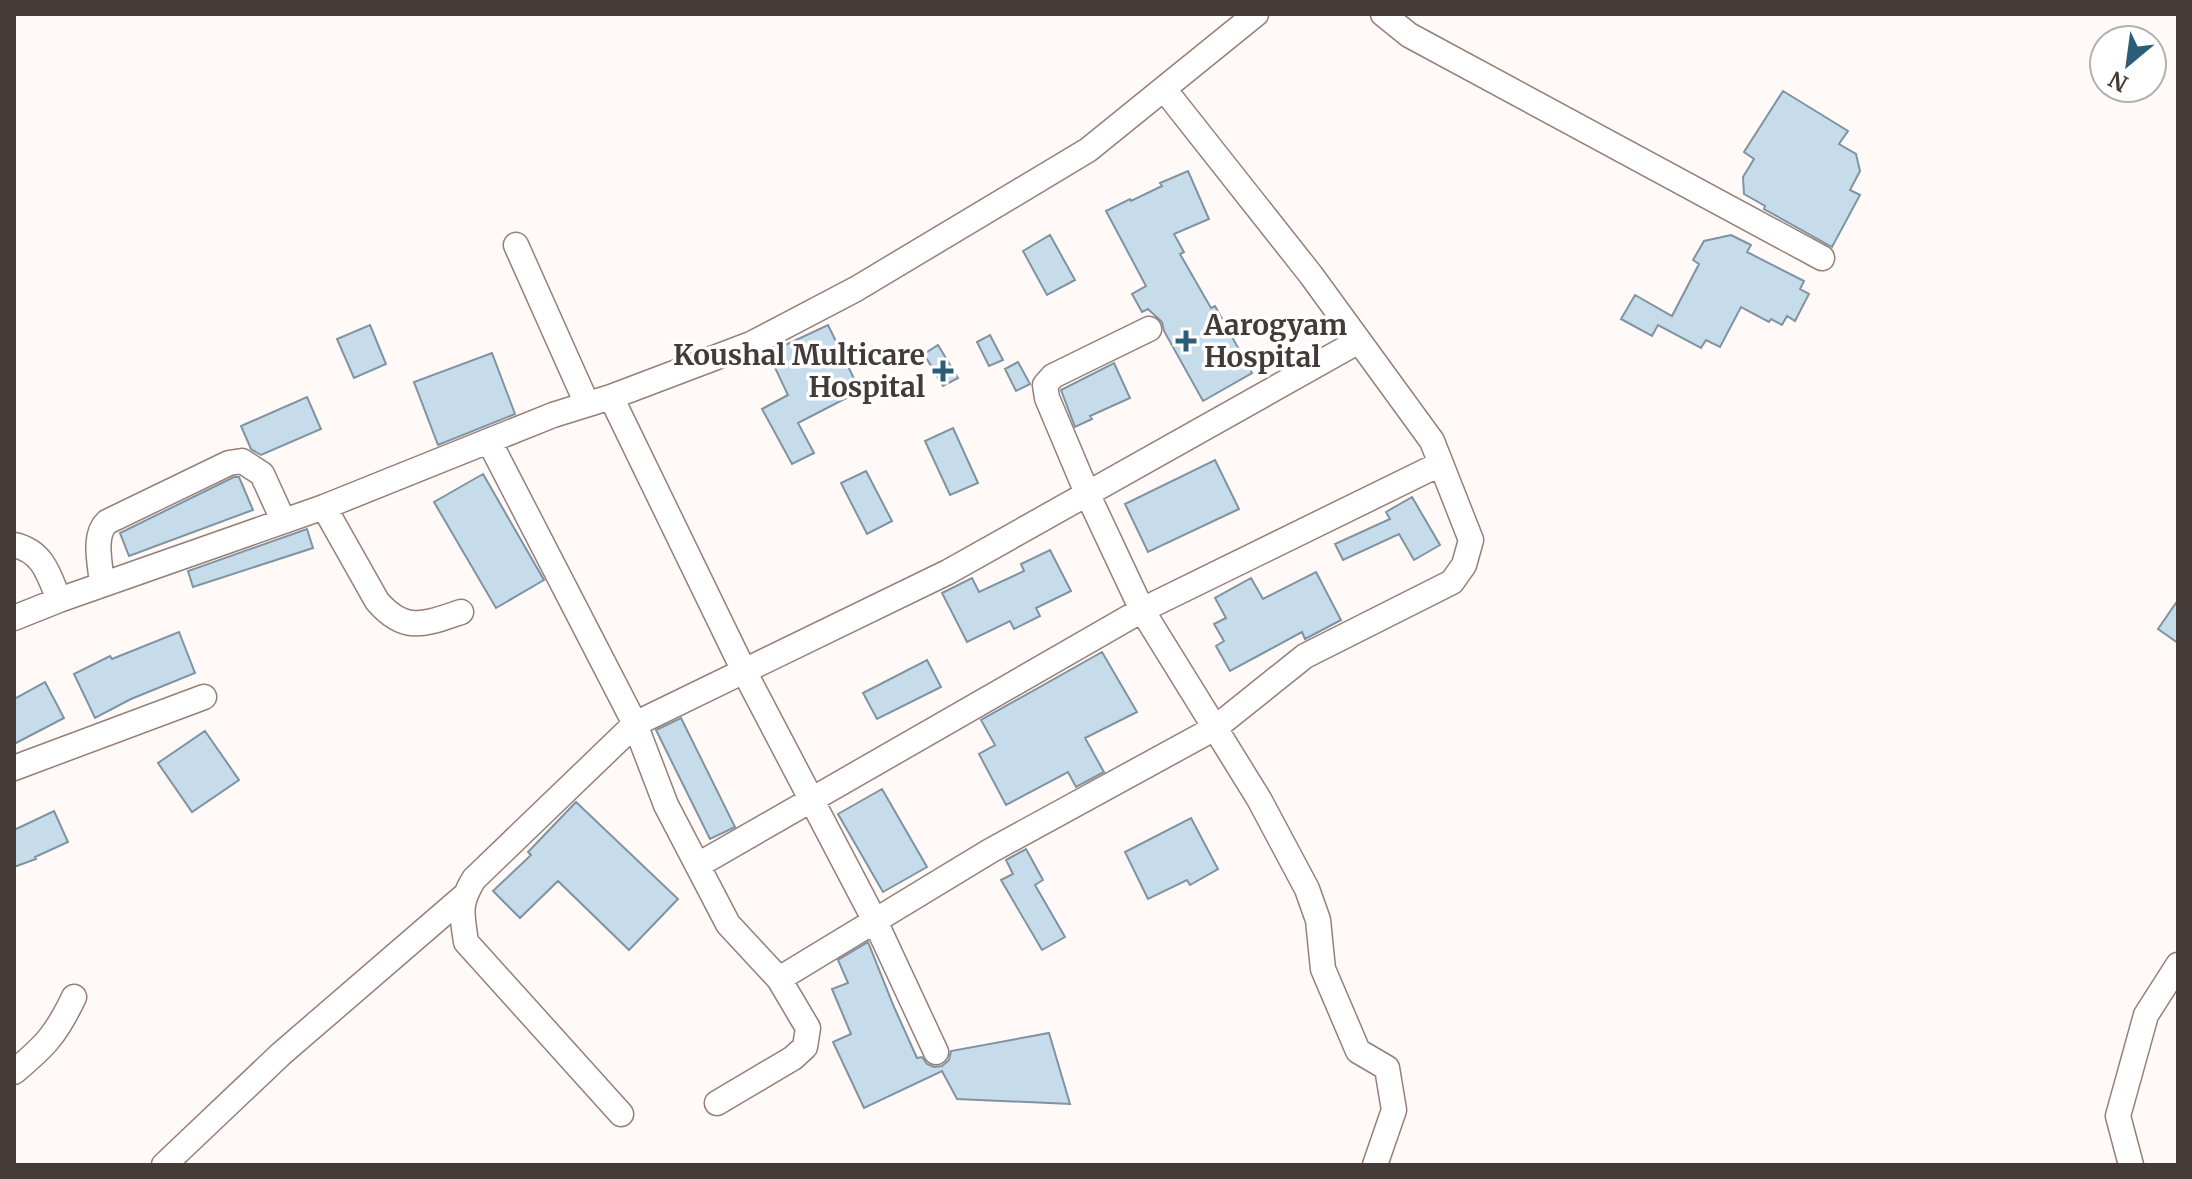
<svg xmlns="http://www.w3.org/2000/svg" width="2192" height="1179" font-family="Merriweather,serif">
	<rect width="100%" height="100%" fill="#fff9f8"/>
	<!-- building -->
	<path fill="#c7dceb" stroke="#7f93a0" stroke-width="2" d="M1783,91L1848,131L1839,144L1856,154L1860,171L1850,190L1860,195L1832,247L1764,209L1765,206L1744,194L1743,177L1754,159L1744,152Z
		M1188,171L1209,219L1174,234L1184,252L1180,254L1211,308L1215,306L1252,373L1203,401L1164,331L1162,322L1148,309L1142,312L1132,294L1146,286L1106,211L1130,199L1131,201L1162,186L1160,183Z
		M1050,235L1075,280L1047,295L1023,251Z
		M1731,235L1751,245L1747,252L1804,281L1800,289L1809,294L1795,321L1787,316L1782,325L1771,319L1769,322L1741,307L1720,347L1706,340L1701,348L1658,325L1652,336L1621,319L1635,295L1672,316L1699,264L1693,260L1704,241Z
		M370,325L386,364L354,378L337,339Z
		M828,325L860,391L798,423L814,453L792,464L762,409L788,395L768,353Z
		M990,335L1003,360L989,366L977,342Z
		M938,345L958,378L943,386L924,354Z
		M492,353L515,414L438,445L414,382Z
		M1018,362L1030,384L1016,391L1005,369Z
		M1114,363L1130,398L1090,416L1092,419L1075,427L1061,390Z
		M307,397L321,429L261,455L251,449L241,426Z
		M953,428L978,483L950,495L925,441Z
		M1215,460L1239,509L1148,552L1125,504Z
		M866,471L892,521L867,534L841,483Z
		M483,474L544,580L496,608L434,502Z
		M234,477H239L253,510L129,556L120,533Z
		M1412,497L1440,545L1414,560L1399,534L1343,560L1335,544L1390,519L1386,512Z
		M307,529L313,548L193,587L188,571Z
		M1050,550L1071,591L1036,608L1040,616L1014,629L1010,621L967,642L942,593L972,578L979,592L1024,571L1021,564Z
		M1316,572L1341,620L1305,639L1302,632L1230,671L1216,646L1224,641L1214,624L1226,618L1215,598L1251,578L1263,599Z
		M2178,600V643L2158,629Z
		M179,632L195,673L131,699L95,718L74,674L110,656L112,659Z
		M1102,652L1137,712L1085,738L1104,772L1076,787L1068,772L1006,805L979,754L995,745L981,720Z
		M927,660L941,687L877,719L863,693Z
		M45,682L64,718L14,744V699Z
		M681,718L735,827L710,839L656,730Z
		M205,731L239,780L192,812L158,763Z
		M882,789L927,867L883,892L838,814Z
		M576,802L678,899L629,950L558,881L520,918L493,891L531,855L528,852Z
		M54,811L68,842L35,857L36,859L14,867V830Z
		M1191,818L1218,869L1190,885L1187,880L1148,899L1125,852Z
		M1026,849L1043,880L1035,885L1065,937L1042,950L1001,880L1013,874L1006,860Z
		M868,942L894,1007L917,1058L922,1057L927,1064L934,1067L942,1066L949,1060L951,1051L1049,1033L1070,1104L957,1099L942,1071L864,1108L833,1042L851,1034L832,989L848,983L838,960Z"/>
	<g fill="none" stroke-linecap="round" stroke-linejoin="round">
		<!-- minor casing -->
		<g stroke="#967f78" stroke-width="27">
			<path id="minor" d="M1383,14L1409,35L1822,258
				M516,245L587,404
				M1149,329L1053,376L1045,385L1047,398L1087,493L1142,610L1259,799L1307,889L1318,920L1323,969L1358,1051L1387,1068L1394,1110L1375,1165
				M611,397L744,671L875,921L936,1052
				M489,441L635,724L666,805L728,924L779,979L808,1028L805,1047L793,1058L717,1103
				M324,507L377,601C405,634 425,624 461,612
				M14,545C43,551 49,575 59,600
				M102,585C101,566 92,536 107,522L229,463L242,461L262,474L283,520
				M14,618L59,600L324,507L553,415L611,397L751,344L856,289L1088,150L1256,14
				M14,768L204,697
				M698,865L1142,610L1440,464
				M779,979L990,851L1215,728L1305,656L1452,582L1464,565L1471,540L1432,441L1311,275L1164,89
				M14,1072C45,1046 56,1035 74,997
				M621,1114L466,942C462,913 458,905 474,879L635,724L948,572L1359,341
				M164,1165L281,1054L463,897
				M2131,1165L2118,1116L2146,1015L2178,965"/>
		</g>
		<!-- minor -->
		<use href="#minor" stroke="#fff" stroke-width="24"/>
	</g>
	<!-- markers -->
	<g fill="#2b5c7a" stroke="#fff" stroke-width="3">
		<path d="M1182 329h8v8h8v8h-8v8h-8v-8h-8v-8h8z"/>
		<path d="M939 359h8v8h8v8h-8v8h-8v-8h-8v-8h8z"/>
	</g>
	<g text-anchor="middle" stroke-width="7" stroke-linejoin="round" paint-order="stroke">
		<!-- poi labels -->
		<g font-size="28" font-weight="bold" fill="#443a37" stroke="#fff" text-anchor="start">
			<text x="1204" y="335">Aarogyam<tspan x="1204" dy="32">Hospital</tspan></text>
			<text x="925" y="365" text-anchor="end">Koushal Multicare<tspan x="925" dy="32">Hospital</tspan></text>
		</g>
	</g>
	<!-- border -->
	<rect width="2192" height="1179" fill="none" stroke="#443a37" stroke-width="32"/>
	<!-- north arrow -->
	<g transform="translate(2128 64) rotate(209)"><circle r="38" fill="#ffffff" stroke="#b4b0af" stroke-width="2"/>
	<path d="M0-6L14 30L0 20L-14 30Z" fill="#2b5c7a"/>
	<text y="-12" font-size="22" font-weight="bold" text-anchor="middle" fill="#443a37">N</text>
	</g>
</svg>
